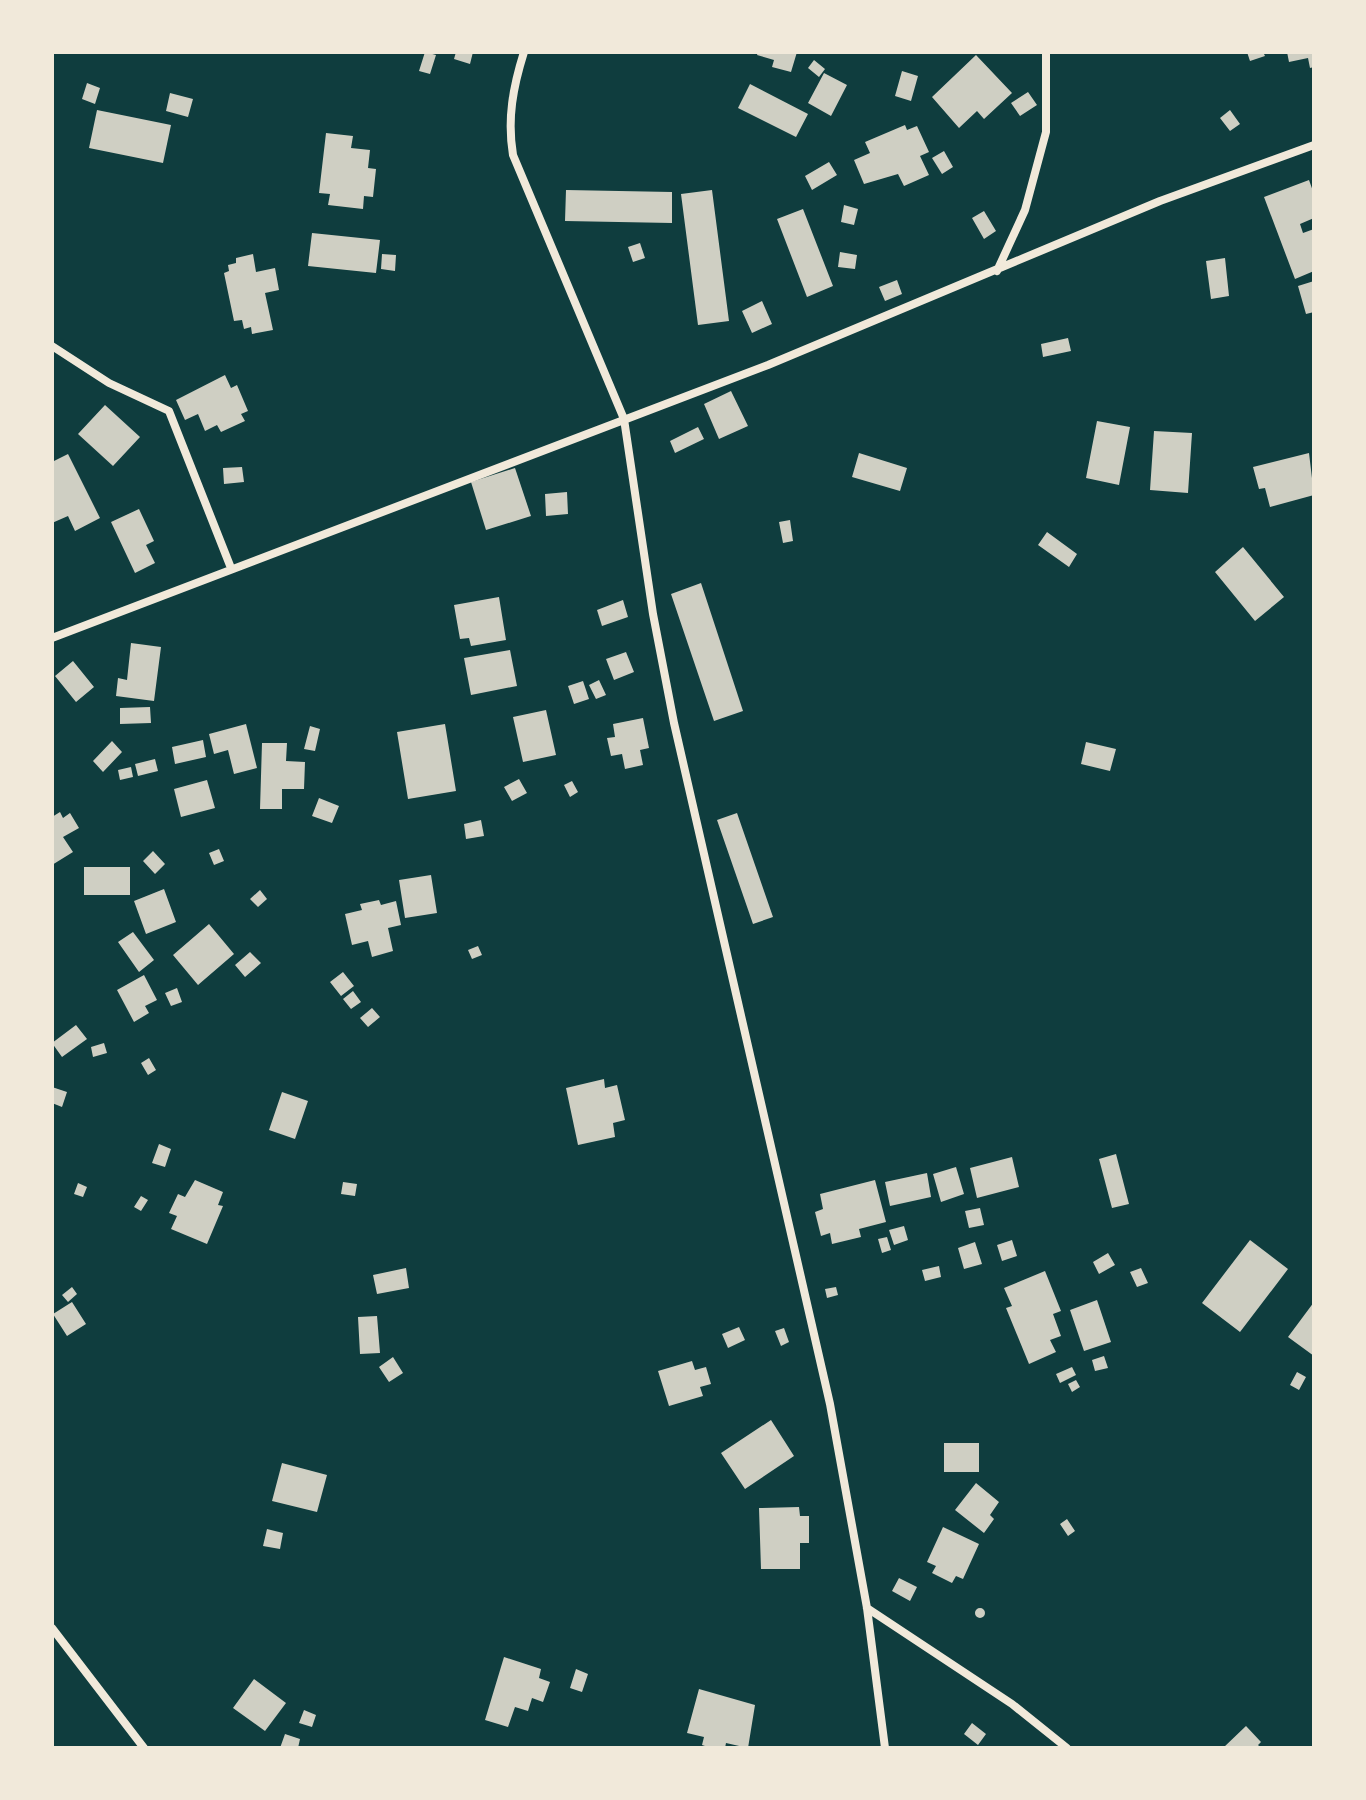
<svg xmlns="http://www.w3.org/2000/svg" width="1366" height="1800" font-family="Signika,sans-serif">
	<rect width="100%" height="100%" fill="#0f3d3e"/>
	<!-- building -->
	<path fill="#cfcfc3" d="M425,52L436,55L430,74L419,71Z
		M456,52H473L470,64L454,59Z
		M758,52H797L791,72L772,67L774,60L757,55Z
		M1247,52H1263L1265,56L1250,61Z
		M1287,52H1314V67L1310,68L1308,58L1289,62Z
		M976,55L1012,93L984,119L977,111L959,128L932,97Z
		M814,60L825,69L819,77L808,68Z
		M902,71L918,76L911,101L895,96Z
		M824,73L847,85L831,116L808,103Z
		M87,83L100,88L95,104L82,99Z
		M750,84L808,114L796,137L738,108Z
		M1028,92L1037,105L1020,116L1011,103Z
		M170,93L193,99L188,117L166,111Z
		M97,110L171,125L163,163L89,148Z
		M1230,110L1240,124L1230,131L1220,118Z
		M905,125L907,130L917,126L929,152L920,156L929,175L904,186L898,174L864,184L854,160L870,153L865,142Z
		M326,133L353,136L351,148L370,150L368,168L376,169L373,197L364,196L363,209L328,205L330,194L319,193Z
		M944,151L953,167L942,174L932,158Z
		M829,162L837,175L812,190L805,176Z
		M1309,180L1314,194V218L1300,224L1303,233L1314,229V271L1295,279L1264,197Z
		M566,190L672,192V223L565,221Z
		M712,190L729,321L698,325L681,194Z
		M844,205L858,209L854,225L841,222Z
		M803,209L833,286L807,297L777,219Z
		M984,211L996,231L984,239L972,218Z
		M312,233L380,240L376,273L308,266Z
		M640,243L645,258L633,262L628,247Z
		M840,252L857,255L855,269L838,267Z
		M253,254L256,272L275,268L279,290L265,293L273,330L252,334L251,327L244,329L242,320L234,321L224,273L229,271L228,265L236,263V258Z
		M382,254L396,255L395,271L381,269Z
		M1225,258L1229,296L1211,299L1206,261Z
		M897,280L902,294L885,301L879,287Z
		M1314,281V312L1306,314L1298,286Z
		M762,301L772,324L752,333L742,311Z
		M1068,338L1071,351L1043,357L1041,344Z
		M225,375L231,388L237,385L248,411L241,414L245,421L221,432L217,425L205,431L198,414L185,420L176,400Z
		M731,391L748,426L719,439L704,404Z
		M105,405L140,437L113,466L78,434Z
		M1097,421L1130,427L1119,485L1086,478Z
		M698,427L704,439L675,453L670,441Z
		M1154,431L1192,433L1188,493L1150,490Z
		M859,453L907,468L900,491L852,477Z
		M1309,453L1314,495L1270,507L1265,488L1259,489L1253,467Z
		M68,454L100,518L75,531L68,516L52,523V462Z
		M242,467L244,482L224,484L223,468Z
		M515,468L531,516L486,530L471,482Z
		M567,492L568,514L546,516L545,494Z
		M139,509L154,541L146,545L155,563L135,573L111,522Z
		M790,520L793,541L783,543L779,522Z
		M1047,532L1077,554L1069,567L1038,545Z
		M1243,547L1284,597L1255,621L1215,572Z
		M701,583L743,711L714,721L671,594Z
		M499,597L506,640L471,646L469,638L460,639L454,605Z
		M623,600L628,617L602,626L597,610Z
		M131,643L161,647L154,701L116,696L118,678L127,680Z
		M510,650L517,686L471,695L464,658Z
		M626,652L634,672L614,680L606,659Z
		M73,661L94,687L76,702L55,676Z
		M599,680L606,695L596,699L589,685Z
		M583,681L589,699L574,704L568,686Z
		M150,707L151,723L120,724V708Z
		M546,710L556,755L523,762L513,717Z
		M643,718L649,748L640,750L643,765L625,769L622,754L611,756L607,738L615,737L613,724Z
		M246,724L257,768L234,774L228,750L214,754L209,734Z
		M445,724L456,791L408,799L397,732Z
		M310,726L320,729L315,751L304,749Z
		M203,740L206,757L175,764L172,747Z
		M112,741L122,752L103,772L93,761Z
		M1086,742L1116,749L1110,771L1081,764Z
		M262,743H287L286,761L305,762L304,789H282V809H260Z
		M155,759L158,771L138,776L135,764Z
		M131,767L133,777L120,780L118,770Z
		M519,779L527,793L512,801L504,787Z
		M207,780L215,808L181,817L174,789Z
		M572,781L578,792L570,797L564,785Z
		M319,798L339,806L332,823L312,816Z
		M60,812L63,818L70,813L79,828L63,837L73,852L52,865V817Z
		M737,813L773,917L753,924L717,820Z
		M481,820L484,836L466,839L464,824Z
		M219,849L224,861L214,865L209,853Z
		M153,851L165,864L155,874L143,861Z
		M84,867H130V895H84Z
		M431,875L437,913L405,918L399,880Z
		M164,889L176,922L146,934L134,901Z
		M260,890L267,899L258,907L250,899Z
		M379,900L381,905L396,901L401,925L388,928L393,951L372,957L368,941L352,945L345,914L362,910L360,904Z
		M209,924L234,954L198,985L173,955Z
		M133,932L154,960L139,972L118,942Z
		M478,946L482,955L472,959L468,950Z
		M250,952L261,963L245,977L235,965Z
		M343,972L354,986L341,996L330,982Z
		M144,975L157,1000L145,1006L149,1013L134,1022L117,990Z
		M177,988L182,1002L171,1006L165,993Z
		M353,991L361,1002L351,1009L343,999Z
		M372,1008L380,1017L368,1027L360,1018Z
		M76,1025L87,1039L62,1057L52,1043Z
		M104,1043L107,1053L93,1057L91,1047Z
		M149,1058L156,1070L148,1075L141,1063Z
		M604,1079L605,1088L617,1085L625,1120L613,1123L615,1137L578,1145L566,1088Z
		M52,1087L67,1092L62,1107L52,1103Z
		M282,1092L308,1101L295,1139L269,1130Z
		M159,1144L171,1149L165,1167L152,1163Z
		M1116,1154L1129,1204L1112,1208L1099,1159Z
		M1012,1157L1019,1187L977,1198L970,1168Z
		M956,1167L964,1194L941,1202L933,1174Z
		M927,1173L931,1197L890,1206L885,1182Z
		M195,1180L223,1192L218,1205L223,1206L207,1244L171,1229L177,1216L169,1213L178,1194L185,1197Z
		M875,1180L886,1222L859,1229L861,1237L832,1244L830,1233L821,1236L815,1212L823,1209L820,1194Z
		M343,1182L357,1184L355,1196L341,1194Z
		M78,1183L87,1187L83,1197L74,1194Z
		M141,1196L148,1200L141,1211L134,1207Z
		M980,1208L984,1225L969,1228L965,1211Z
		M904,1226L908,1240L894,1245L889,1230Z
		M887,1237L891,1250L882,1253L878,1239Z
		M1012,1240L1017,1256L1002,1261L997,1245Z
		M1250,1240L1288,1269L1240,1332L1202,1303Z
		M975,1242L982,1264L964,1269L958,1248Z
		M1108,1253L1115,1265L1099,1274L1093,1262Z
		M939,1266L941,1277L925,1281L922,1270Z
		M406,1268L409,1288L377,1294L373,1275Z
		M1141,1268L1148,1283L1137,1287L1130,1272Z
		M1045,1271L1061,1311L1053,1314L1061,1336L1050,1340L1056,1352L1029,1364L1006,1308L1012,1306L1004,1288Z
		M72,1287L77,1294L68,1302L62,1295Z
		M836,1287L838,1295L827,1298L825,1289Z
		M1097,1300L1111,1342L1084,1351L1070,1310Z
		M72,1302L86,1324L67,1336L53,1314Z
		M1314,1302V1356L1288,1337Z
		M377,1316L380,1353L360,1354L358,1317Z
		M739,1327L745,1340L728,1348L722,1334Z
		M784,1328L789,1342L781,1346L775,1331Z
		M1104,1356L1108,1368L1095,1371L1092,1360Z
		M393,1357L403,1373L389,1382L379,1367Z
		M692,1361L695,1370L706,1367L711,1384L700,1387L703,1396L669,1406L658,1371Z
		M1072,1367L1076,1375L1060,1383L1056,1374Z
		M1297,1372L1306,1377L1299,1390L1290,1385Z
		M1076,1380L1080,1387L1072,1392L1068,1384Z
		M771,1420L794,1456L745,1489L721,1453Z
		M944,1443H979V1472H944Z
		M282,1463L327,1475L317,1512L272,1501Z
		M976,1483L999,1502L990,1515L994,1519L984,1533L955,1510Z
		M799,1507L800,1516H809V1543H800V1569H761L759,1508Z
		M1067,1519L1075,1531L1068,1536L1060,1524Z
		M943,1527L979,1544L963,1579L956,1576L952,1583L932,1573L936,1566L927,1562Z
		M267,1529L283,1533L280,1549L263,1546Z
		M899,1578L917,1587L910,1601L892,1591Z
		M975 1613a5 5 0 1 1 10 0a5 5 0 1 1-10 0Z
		M504,1657L541,1669L539,1678L550,1682L543,1702L532,1698L528,1711L515,1707L508,1727L485,1720Z
		M576,1669L588,1674L582,1692L570,1688Z
		M254,1679L286,1703L265,1731L233,1708Z
		M699,1689L755,1705L748,1748L726,1743L725,1748H711L702,1745L704,1737L687,1733Z
		M304,1710L316,1715L312,1727L299,1723Z
		M972,1723L986,1734L978,1745L964,1734Z
		M1246,1726L1261,1742L1258,1745L1261,1748H1223Z
		M285,1734L300,1739L298,1748H280Z"/>
	<g fill="none" stroke-linecap="round" stroke-linejoin="round">
		<!-- minor -->
		<path stroke="#f1e9da" stroke-width="8" d="M524,52C513,87 507,119 513,155L624,419L653,614L674,723L830,1404L867,1608L885,1748
			M997,271L1025,210L1046,132V52
			M52,346L109,383L169,411L231,568
			M52,638L768,365L1160,201L1314,145
			M867,1608L1012,1704L1067,1748
			M52,1628L144,1748"/>
	</g>
	<!-- border -->
	<rect width="1366" height="1800" fill="none" stroke="#f1e9da" stroke-width="108"/>
</svg>
